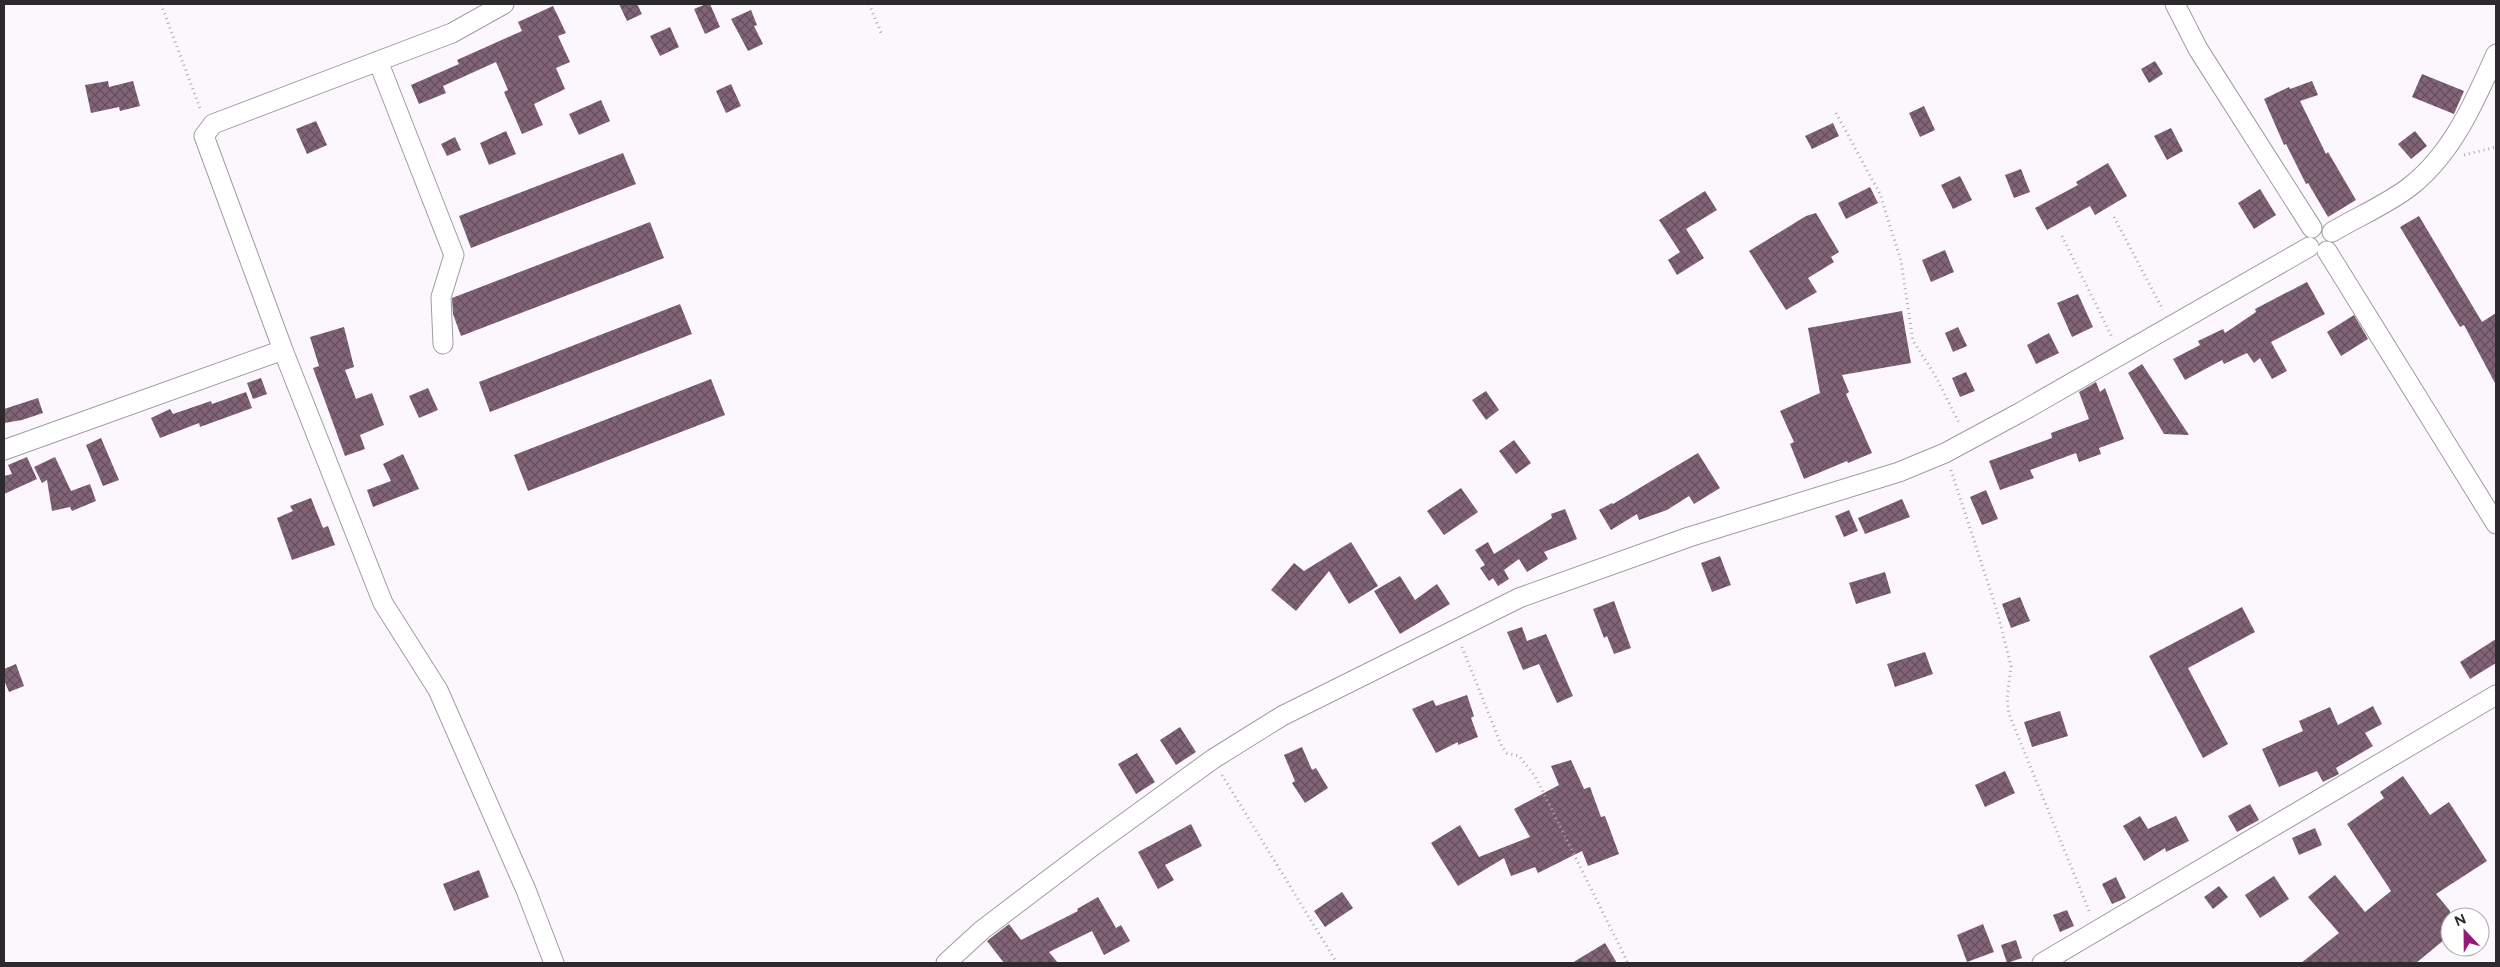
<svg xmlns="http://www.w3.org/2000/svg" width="2500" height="967" font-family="Figtree,sans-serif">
	<defs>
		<pattern id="building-cross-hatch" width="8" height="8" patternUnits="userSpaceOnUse" patternTransform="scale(1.25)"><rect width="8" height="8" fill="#816477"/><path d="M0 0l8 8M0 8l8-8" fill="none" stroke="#644e5c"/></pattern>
	</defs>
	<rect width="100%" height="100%" fill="#fbf7fd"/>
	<!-- building -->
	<path fill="url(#building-cross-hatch)" d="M619,4H637L642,14L627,21Z
		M706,4H710L720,27L705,34L694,9Z
		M553,6L566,33L558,36L570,62L556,68L565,89L534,104L543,125L522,134L504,92L508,90L496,62L443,86L446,93L419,104L411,85L459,64L457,60L522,31L518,22Z
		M751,10L757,25L754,26L763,44L748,51L731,19Z
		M670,27L679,47L660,56L650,36Z
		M2155,61L2163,74L2149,83L2141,69Z
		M2422,74L2464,91L2454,114L2412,97Z
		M108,81L109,87L133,81L140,106L120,111L119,107L91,113L85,85Z
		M2312,81L2318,95L2300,101L2326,154L2328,152L2356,200L2328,217L2308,183L2306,184L2286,144L2284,145L2264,99L2289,87L2290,89Z
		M731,84L741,106L726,113L716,91Z
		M601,100L610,121L579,135L569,114Z
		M1924,106L1935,130L1920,137L1909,113Z
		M316,121L327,145L307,154L296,129Z
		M1833,123L1839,136L1812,149L1805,136Z
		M2171,128L2183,151L2167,160L2154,136Z
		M506,131L516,154L489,165L480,143Z
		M2415,131L2427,146L2411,159L2398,144Z
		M455,137L461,150L447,156L441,144Z
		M623,153L636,184L471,248L459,216Z
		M2108,163L2127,196L2095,215L2090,206L2047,230L2035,208L2078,185L2076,182Z
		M2021,169L2030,192L2014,198L2005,175Z
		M1960,176L1972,200L1953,209L1941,185Z
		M1870,187L1878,203L1846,219L1838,203Z
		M2260,189L2276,215L2254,229L2238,203Z
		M1705,191L1717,210L1686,229L1704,258L1677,275L1668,260L1680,252L1659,220Z
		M1816,213L1839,252L1831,257L1834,262L1808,278L1817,292L1786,310L1749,251L1806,216Z
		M2419,216L2482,322L2496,313V385L2464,325L2460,327L2400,227Z
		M650,222L664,258L461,336L453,314L452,298Z
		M1945,250L1954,272L1931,282L1922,260Z
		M2307,282L2325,314L2271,342L2287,371L2272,379L2260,358L2254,363L2247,353L2224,364L2222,360L2185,380L2173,359L2200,345L2198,341L2223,329L2225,333L2256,312L2255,309Z
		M2078,294L2093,327L2072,337L2057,303Z
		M680,304L692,334L490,412L479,382Z
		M1902,311L1911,363L1842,375L1849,392L1846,394L1872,453L1848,463L1847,461L1804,479L1790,444L1794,442L1780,411L1820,393L1808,328Z
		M2354,315L2368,339L2341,356L2327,332Z
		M344,327L354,367L345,370L356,399L372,393L384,425L360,435L365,449L345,456L313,368L319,366L310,337Z
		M1958,327L1967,346L1953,352L1945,333Z
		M2049,333L2059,353L2036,364L2027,345Z
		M2142,364L2189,435L2164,434L2128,373Z
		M1966,372L1975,391L1960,397L1952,378Z
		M261,378L267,394L253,399L247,383Z
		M711,379L725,415L528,491L514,455Z
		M2096,382L2100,392L2105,388L2124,439L2099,448L2101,454L2079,462L2076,453L2030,470L2034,478L2000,490L1989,461L2052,438L2051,433L2089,419L2079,392Z
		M428,388L438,410L419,418L409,396Z
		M1486,391L1499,410L1486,420L1472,400Z
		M246,392L252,408L200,427L199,423L160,438L151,418L170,409L173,414L211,401L212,404Z
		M38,398L43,413L22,420L4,423V409Z
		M101,438L119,480L103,486L86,445Z
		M1514,440L1531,463L1516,474L1499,451Z
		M1698,453L1720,488L1694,504L1689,496L1667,510L1639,520L1637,514L1611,530L1599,510L1612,503L1613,504Z
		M403,454L419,489L373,507L367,490L391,481L383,464Z
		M27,457L37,479L4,494V476L12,474L8,465Z
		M55,457L71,491L90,484L96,501L72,511L70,507L52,511L47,480L42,483L34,467Z
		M1461,488L1478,512L1444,535L1427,511Z
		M1986,490L1998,519L1982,525L1970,497Z
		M311,498L323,528L328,526L335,545L292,560L277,518L293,511L290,506Z
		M1902,499L1910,517L1865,534L1858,518Z
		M1565,509L1577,539L1544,552L1548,559L1527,572L1519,559L1504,570L1509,579L1498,586L1493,578L1489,581L1480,568L1485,565L1475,550L1488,542L1494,554L1552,518L1551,514Z
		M1849,510L1858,531L1844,537L1835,516Z
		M1351,542L1378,586L1349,604L1329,571L1296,611L1271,590L1294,563L1304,571Z
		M1720,556L1731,585L1712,592L1701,563Z
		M1885,572L1891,593L1856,604L1849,583Z
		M1400,576L1415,600L1437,584L1450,604L1400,634L1374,591Z
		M2020,597L2030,621L2011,628L2002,604Z
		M1614,601L1631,648L1614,654L1607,636L1604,638L1593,609Z
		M2242,607L2255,632L2188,668L2228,744L2203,758L2149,656Z
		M1522,627L1527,641L1546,634L1573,696L1557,703L1539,664L1523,670L1507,632Z
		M2496,639V663L2470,679L2460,662Z
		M1925,652L1933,674L1895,687L1887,664Z
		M16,664L24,686L9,692L4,680V669Z
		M1467,695L1474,716L1471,718L1478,737L1458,745V742L1436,753L1412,709L1433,700L1436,706Z
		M2373,706L2382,724L2365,733L2373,746L2336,768L2339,774L2323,782L2317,771L2279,787L2262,749L2303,731L2299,721L2330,707L2338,725Z
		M2060,711L2068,736L2032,747L2024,722Z
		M1180,727L1196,752L1176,765L1160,740Z
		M1302,747L1312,770L1316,768L1328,788L1305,803L1292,783L1295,781L1284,755Z
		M1137,753L1155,782L1136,794L1118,764Z
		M1571,760L1584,789L1590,787L1601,817L1605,816L1619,854L1588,866L1582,851L1538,873L1535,867L1511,876L1504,858L1458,886L1431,843L1460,825L1479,857L1530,837L1514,809L1559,785L1551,766Z
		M2005,771L2015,793L1985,807L1975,785Z
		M2403,776L2430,815L2449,802L2487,861L2436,894L2450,911V935L2416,963H2301L2339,933L2308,897L2335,875L2365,912L2391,891L2347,824L2384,798L2380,792Z
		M2250,804L2259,820L2237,832L2228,816Z
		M2140,816L2148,829L2176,816L2189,841L2166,852L2165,848L2144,861L2123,826Z
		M1191,824L1202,846L1165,865L1174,880L1158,889L1138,852Z
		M2315,828L2322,845L2299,855L2292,838Z
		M479,870L489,897L454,911L443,884Z
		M2274,876L2289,899L2260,918L2245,895Z
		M2116,877L2126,898L2112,904L2102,884Z
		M2219,886L2228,897L2213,909L2204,897Z
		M1342,892L1353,908L1325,927L1314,911Z
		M1098,897L1116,928L1121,925L1130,941L1104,955L1092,931L1049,952L1058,963H1004L987,941L1009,924L1021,940L1078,911L1077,909Z
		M2067,910L2074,926L2060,932L2053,915Z
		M1983,924L1994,952L1967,962L1957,935Z
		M2016,940L2022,958L2007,963L2001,945Z
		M1605,943L1617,963H1572Z"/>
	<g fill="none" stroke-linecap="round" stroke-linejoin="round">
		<!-- minor casing -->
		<g stroke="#a09ca2" stroke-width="21">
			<path id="minor" d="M504,4L452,33L213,124L204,136L283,350L383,603L438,690L526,890L554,963
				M2175,4L2198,49L2312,228
				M378,61L454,255L441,297L443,344
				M2332,232C2357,217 2390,203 2412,185C2453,152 2475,101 2496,54
				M2327,251L2496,524
				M4,450L283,350
				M946,963L982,930L1093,846L1213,759L1282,716L1519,598L1689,537L1899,472L1945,453L2021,412L2309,247
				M2042,963L2496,695"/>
		</g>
		<!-- path -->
		<path stroke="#aeabaf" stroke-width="3" stroke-dasharray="1 4" stroke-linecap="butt" d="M161,4L201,111
			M869,4L882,35
			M1836,113L1880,194L1901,261L1913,341L1935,375L1960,425
			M2464,155L2496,147
			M2114,217L2163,310
			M2062,236L2113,339
			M1951,470L1997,611L2011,666L2007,699L2009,714L2090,913
			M1462,647L1502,747L1507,753L1519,756L1535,776L1628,963
			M1222,775L1337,963"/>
		<!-- minor -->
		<use href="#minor" stroke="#fff" stroke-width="19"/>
	</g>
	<!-- border -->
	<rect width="2500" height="967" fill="none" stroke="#2c2a2c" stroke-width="10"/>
	<!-- north arrow -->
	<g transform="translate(2465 932) rotate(338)"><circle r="24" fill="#ffffff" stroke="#abaaab"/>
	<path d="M0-4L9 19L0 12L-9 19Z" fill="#931b78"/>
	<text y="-8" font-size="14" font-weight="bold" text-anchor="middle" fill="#2c2a2c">N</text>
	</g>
</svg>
